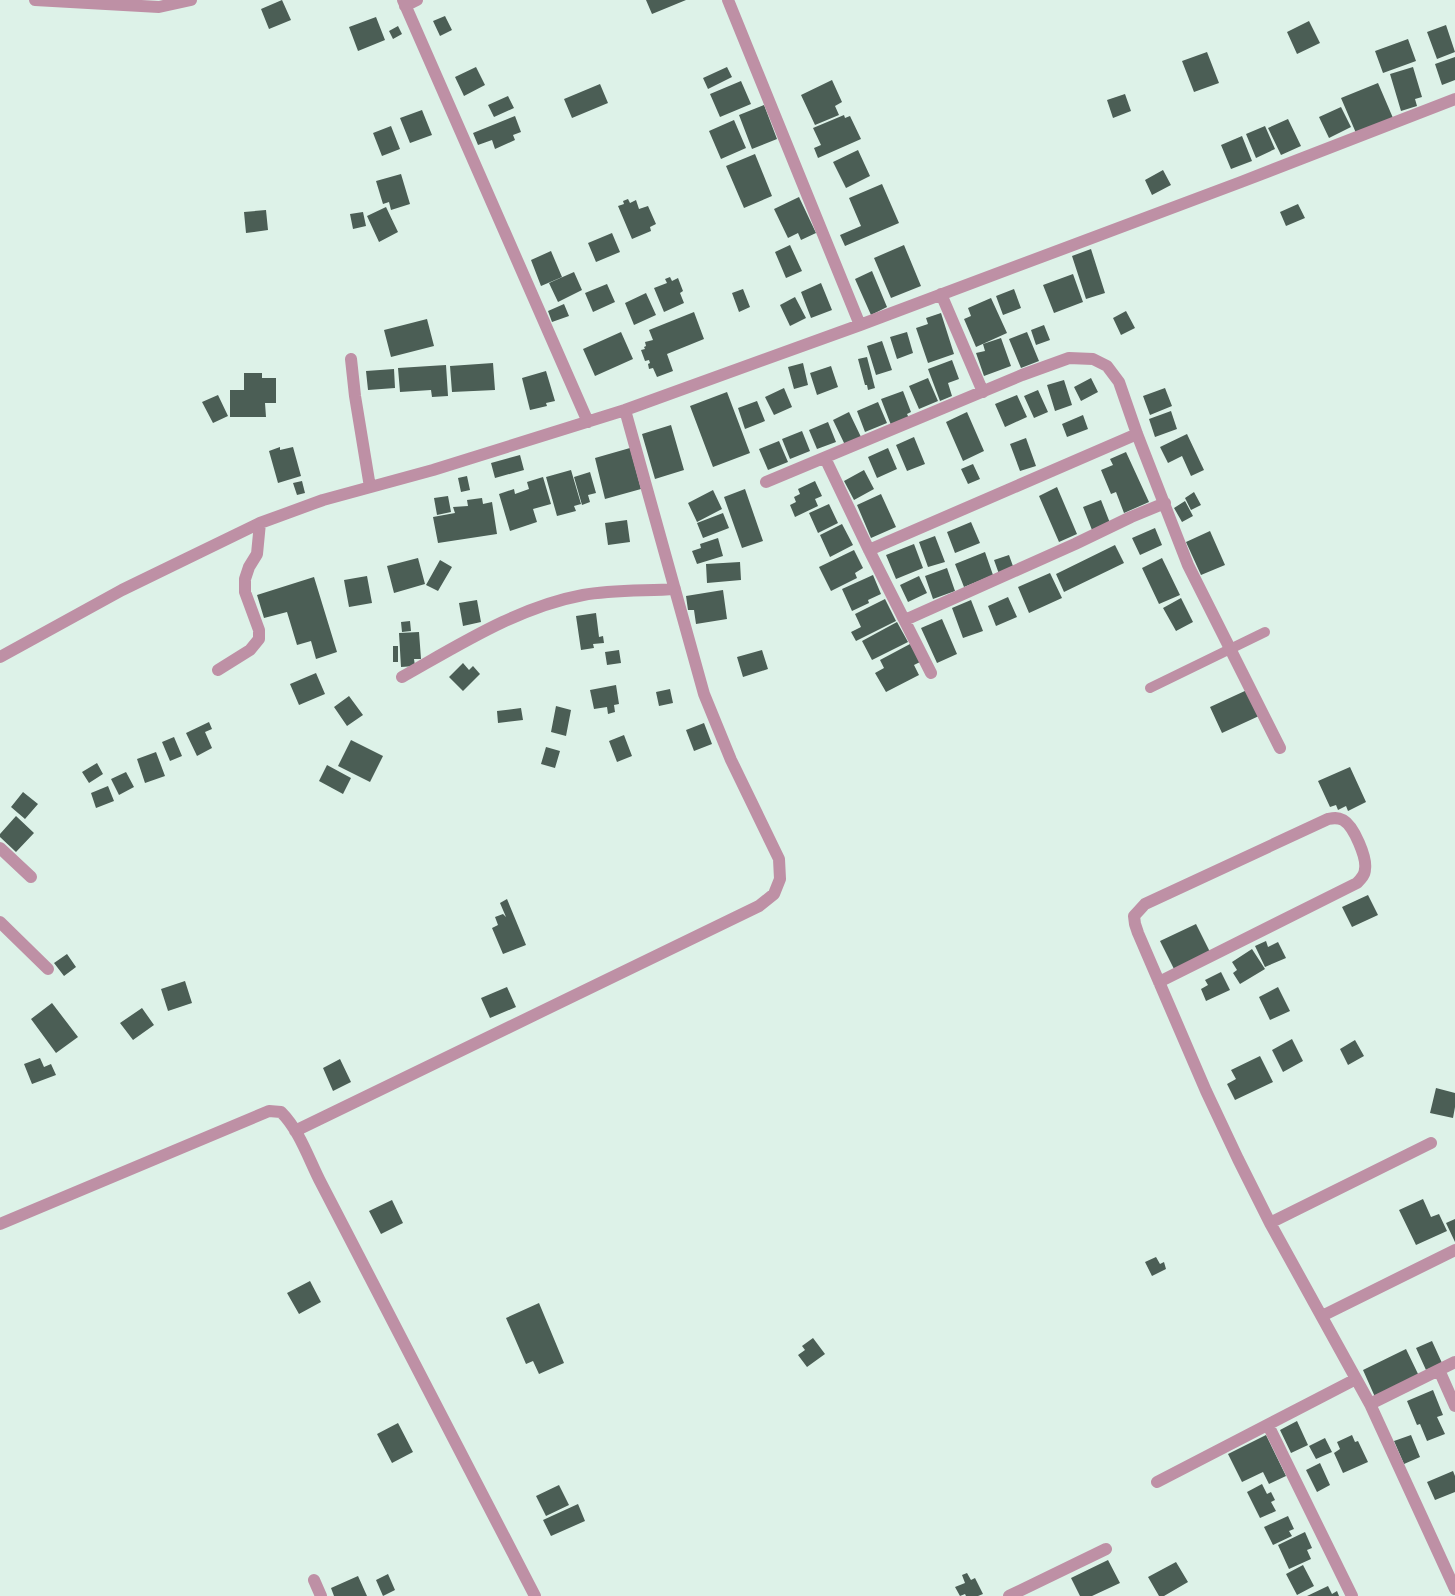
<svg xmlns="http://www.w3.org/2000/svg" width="1455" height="1596" font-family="'Golos Text',sans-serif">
	<rect width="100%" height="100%" fill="#ddf2e8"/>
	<!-- building -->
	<path fill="#4b5e55" d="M282,0L291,20L269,29L261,9Z
		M646,0H686L652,14Z
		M445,16L452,30L440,36L433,21Z
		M376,17L385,40L358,51L349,27Z
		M1309,21L1320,43L1297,54L1287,32Z
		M1446,25L1455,52L1437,59L1427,32Z
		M398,26L402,34L393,39L389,31Z
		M1408,39L1416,61L1383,73L1375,51Z
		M1207,52L1219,83L1194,92L1182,61Z
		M1455,57V80L1442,85L1435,64Z
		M476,67L485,85L464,96L455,77Z
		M727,67L732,77L708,89L703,78Z
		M1413,67L1422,97L1415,99L1417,106L1401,111L1390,74Z
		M832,80L842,102L835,106L839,115L815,125L801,95Z
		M741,81L751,104L720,117L710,94Z
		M1378,83L1393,118L1356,133L1341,98Z
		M600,84L608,103L572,118L564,99Z
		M1125,94L1131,111L1113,118L1107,100Z
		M508,96L514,108L494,117L488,105Z
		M764,105L777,139L752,149L739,115Z
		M1341,107L1351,127L1329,138L1319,117Z
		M422,110L432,135L410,143L400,118Z
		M844,115L845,118L850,116L861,139L818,158L814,148L821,145L813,128Z
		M515,116L521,132L513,135L515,140L495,149L492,140L478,145L473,133Z
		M1288,119L1301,146L1281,155L1268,128Z
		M734,120L746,148L721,159L709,131Z
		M391,126L400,149L382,156L373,133Z
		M1265,126L1275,149L1256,158L1246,134Z
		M1242,136L1252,161L1231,169L1221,145Z
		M858,150L870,176L846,188L833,162Z
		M755,154L772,196L744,208L726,166Z
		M1163,170L1171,185L1152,195L1145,180Z
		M401,174L410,204L391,210L389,202L383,204L376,181Z
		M882,184L899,223L845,246L840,235L861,226L849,198Z
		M799,197L816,233L801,240L798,233L788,238L774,209Z
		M628,199L630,203L636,200L639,209L648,206L656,224L650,227L651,231L632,239L618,206L624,204L623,201Z
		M1298,204L1305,218L1286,226L1280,212Z
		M386,207L398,232L379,242L367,216Z
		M266,210L268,230L246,233L244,212Z
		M363,212L366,226L353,229L350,214Z
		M612,233L620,252L596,262L588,243Z
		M790,245L802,271L786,278L775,252Z
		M904,245L921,286L891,298L874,258Z
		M1091,249L1105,293L1086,299L1072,256Z
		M551,251L562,277L541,286L531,260Z
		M872,271L887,307L871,315L855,279Z
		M574,272L582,290L558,302L549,283Z
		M1073,274L1083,302L1054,313L1043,285Z
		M670,277L672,281L678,278L683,291L680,293L684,303L664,312L654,288L667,283L665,279Z
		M821,283L832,310L811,318L801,292Z
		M607,284L615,302L593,312L585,293Z
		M743,289L750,307L739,312L732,293Z
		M1014,289L1021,308L1003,315L996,296Z
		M646,293L656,315L634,325L625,303Z
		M795,297L806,318L790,326L780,305Z
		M991,298L1007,333L976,347L964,319L971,316L968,308Z
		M564,304L569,316L552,322L548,311Z
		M1126,311L1135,328L1121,335L1113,318Z
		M694,312L704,339L667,354L673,371L657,377L653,368L649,369L648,364L650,363L649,360L645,361L641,350L645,349L644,347L646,346L645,342L653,340L649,330Z
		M941,313L954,354L928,363L916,328L928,324L926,318Z
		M427,319L434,346L391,357L384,330Z
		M1044,325L1050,340L1036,345L1031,330Z
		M621,332L633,359L595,376L583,349Z
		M907,332L913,353L897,359L890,337Z
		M1027,332L1039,361L1021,368L1009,339Z
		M1001,338L1011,366L984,376L976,353L985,351L983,344Z
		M882,341L892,370L876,375L867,346Z
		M867,357L875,388L868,390L867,385H865L858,359Z
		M952,360L959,379L948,383L952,396L940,401L928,369Z
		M493,363L495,390L452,392L450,366Z
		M803,363L808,385L794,389L788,367Z
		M446,365L448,396L432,397L431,390L400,392L398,368Z
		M831,366L838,387L817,395L810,373Z
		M394,369L395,388L368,390L366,371Z
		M546,371L555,401L546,403L547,406L530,410L522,378Z
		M244,373H262V378H276V403H265L266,417H230V390H244Z
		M928,378L938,401L919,409L909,386Z
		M1091,378L1098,392L1081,401L1074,387Z
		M1064,380L1072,405L1055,411L1047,385Z
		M784,388L792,407L774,415L765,397Z
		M1165,388L1172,406L1150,415L1143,396Z
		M1038,390L1048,412L1034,418L1024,396Z
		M903,391L911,412L907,414L909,418L891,425L881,399Z
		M727,392L750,453L713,467L690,406Z
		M218,395L228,416L213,423L202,402Z
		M1017,395L1027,417L1005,427L995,404Z
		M757,401L765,421L745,429L738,408Z
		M878,402L887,423L865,432L857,411Z
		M1171,411L1177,429L1155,437L1149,419Z
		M849,412L861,437L845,445L833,420Z
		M967,412L984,451L963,461L946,422Z
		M1083,415L1088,429L1067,437L1062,424Z
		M828,422L836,442L817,449L809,430Z
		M671,425L684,470L655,479L642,434Z
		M802,431L810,451L790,459L782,439Z
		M1187,434L1204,470L1191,476L1182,456L1168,463L1160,447Z
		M914,437L925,464L907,471L896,445Z
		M1026,438L1036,466L1020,471L1010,444Z
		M779,441L788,462L768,470L759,449Z
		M280,447V450L293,447L301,476L278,483L269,451Z
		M630,448L641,489L605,499L595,458Z
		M888,448L897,469L877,478L868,457Z
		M1126,452L1149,502L1124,513L1116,492L1111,494L1101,470L1113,465L1110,459Z
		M520,455L524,470L495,478L491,463Z
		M973,464L980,479L968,484L961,469Z
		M571,470L581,504L574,506L576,511L557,516L546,477Z
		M864,470L874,489L854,500L844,481Z
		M590,472L596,493L588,495L590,502L582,505L574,477Z
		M467,476L470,490L461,492L458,478Z
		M543,477L551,504L533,509L537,522L510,531L499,494L514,489L515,494L529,489L527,482Z
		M302,481L305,493L297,495L293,483Z
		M815,481L822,496L815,499L818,506L795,517L790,505L796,502L794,497L800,494L798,489Z
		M1057,487L1077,534L1059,542L1039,496Z
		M745,489L763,541L742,548L724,497Z
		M713,490L722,509L697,522L688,503Z
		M1194,492L1201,505L1191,510L1185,498Z
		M881,494L896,527L871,538L857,505Z
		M448,496L451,512L437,515L434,498Z
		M482,498L483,504L492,502L497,534L438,543L433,517L455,513L453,507L468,506L467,500Z
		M1101,500L1110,523L1092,530L1083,507Z
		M1185,501L1193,516L1182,522L1174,508Z
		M829,504L838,523L818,533L809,513Z
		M723,513L729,528L703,538L697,523Z
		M627,520L630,542L608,545L605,523Z
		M971,522L980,543L955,553L947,532Z
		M842,524L853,545L830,557L820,535Z
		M1155,528L1162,545L1140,555L1132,538Z
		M1210,531L1225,565L1201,575L1186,542Z
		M935,536L945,562L928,567L919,542Z
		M718,538L723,556L697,564L692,551L701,548L700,544Z
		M914,544L923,568L896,579L886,555Z
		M1115,545L1124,563L1064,592L1056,574Z
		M854,550L863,568L855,573L857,578L831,591L819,567Z
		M985,552L993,575L964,587L955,564Z
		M1009,555L1014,569L999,574L994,560Z
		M418,558L425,584L394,593L387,566Z
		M1162,558L1180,595L1159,604L1142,568Z
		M440,560L452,567L438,591L426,585Z
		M740,562L741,580L707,583L706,564Z
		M947,568L955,591L933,599L925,576Z
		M1050,573L1062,598L1029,613L1018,587Z
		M873,575L881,594L868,600L869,603L852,611L842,589Z
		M367,576L372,603L349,607L344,580Z
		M919,576L927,593L908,602L900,585Z
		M314,577L337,652L316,659L311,641L297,645L287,612L264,618L257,595Z
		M723,590L727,619L696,624L694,610H688L686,596Z
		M1008,597L1017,617L996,626L988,606Z
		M1181,598L1193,622L1176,631L1163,608Z
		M885,599L896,621L856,641L851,632L861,627L855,614Z
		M477,600L481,622L463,626L459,603Z
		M971,600L983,631L963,638L952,608Z
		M596,613L599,637L603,636L604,643L593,644L594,648L581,650L576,616Z
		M942,619L957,654L937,663L921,628Z
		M410,621L411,631L402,632L401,622Z
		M897,622L908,642L872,660L862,641Z
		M419,632L421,659H414L415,666L401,667L399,633Z
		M910,644L920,662L914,665L919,675L886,692L875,673L884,668L880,660Z
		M393,646H398V662H393Z
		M619,650L621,663L607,665L605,652Z
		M762,650L768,669L743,677L737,657Z
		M463,663L469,670L473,666L480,674L463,691L449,677Z
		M316,673L325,694L299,705L290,684Z
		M616,685L619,704L614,705L615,712L608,714L607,707L594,709L590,690Z
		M670,689L673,703L659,706L656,692Z
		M1247,690L1259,716L1222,733L1210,707Z
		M349,696L363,715L347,726L334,707Z
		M556,706L571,710L566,736L551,732Z
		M521,708L523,720L498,723L497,711Z
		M209,722L212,729L205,732L212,748L197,756L186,733Z
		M704,723L712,744L694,751L686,730Z
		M624,735L632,756L617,762L609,741Z
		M174,737L182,756L170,761L162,742Z
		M351,740L383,756L370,782L338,766Z
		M546,747L560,751L555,768L541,764Z
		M156,752L165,776L145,783L137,759Z
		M97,763L103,774L89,783L82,772Z
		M327,765L351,778L343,794L319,781Z
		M1350,767L1366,802L1348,811L1346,806L1338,810L1336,805L1330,807L1318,781Z
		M126,772L134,787L119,795L111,779Z
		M108,786L114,801L96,808L91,793Z
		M23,792L38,804L25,819L11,807Z
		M16,816L34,833L16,852L0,837V834Z
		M1368,895L1378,915L1352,927L1342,907Z
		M507,899L526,945L503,954L492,928L498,925L495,917L503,914L506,917L500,903Z
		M1196,924L1210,952L1174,969L1160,941Z
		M1266,941L1268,947L1278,942L1286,958L1265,967L1255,946Z
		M1252,949L1265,969L1240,984L1233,973L1237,970L1232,962Z
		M67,954L76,967L64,976L54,963Z
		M1221,972L1230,990L1206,1001L1201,989L1208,985L1205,980Z
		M185,981L192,1003L168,1011L161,989Z
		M507,987L516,1007L490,1018L481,998Z
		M1278,987L1290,1011L1270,1020L1259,997Z
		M52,1003L78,1037L56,1053L31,1019Z
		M142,1008L154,1025L133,1040L120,1023Z
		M1292,1039L1303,1061L1283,1072L1272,1050Z
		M1355,1040L1364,1056L1348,1065L1340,1049Z
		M1260,1056L1273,1082L1235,1100L1227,1084L1236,1079L1231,1070Z
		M40,1058L44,1067L51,1064L56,1075L32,1084L24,1064Z
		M340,1059L351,1082L333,1091L323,1068Z
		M1436,1088L1455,1093V1107L1453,1118L1430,1113Z
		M1423,1199L1431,1217L1439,1214L1447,1231L1416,1245L1399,1210Z
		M392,1200L403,1223L381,1234L369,1211Z
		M1455,1219V1242L1446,1223Z
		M1156,1257L1160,1264L1164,1262L1166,1269L1152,1276L1145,1262Z
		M310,1281L321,1302L299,1314L287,1293Z
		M539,1303L564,1363L539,1374L533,1361L526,1364L506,1318Z
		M813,1338L825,1354L807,1367L798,1355L805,1350L802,1346Z
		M1432,1341L1442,1363L1426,1370L1416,1348Z
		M1406,1349L1419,1376L1375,1397L1363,1370Z
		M1433,1390L1443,1415L1437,1417L1445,1434L1427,1441L1420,1424L1417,1425L1407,1401Z
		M1297,1421L1308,1445L1291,1453L1280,1430Z
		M398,1423L413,1452L392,1463L377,1434Z
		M1266,1435L1286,1476L1269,1484L1263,1472L1242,1482L1228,1454Z
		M1352,1435L1355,1442L1358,1441L1368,1462L1343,1473L1334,1453L1340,1449L1337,1442Z
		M1411,1435L1420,1457L1404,1464L1394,1441Z
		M1325,1438L1332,1452L1316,1459L1309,1446Z
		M1320,1463L1330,1485L1317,1492L1306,1470Z
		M1453,1471L1455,1476V1492L1435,1500L1427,1482Z
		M1262,1484L1267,1494L1271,1492L1275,1500L1271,1502L1276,1511L1260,1518L1247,1492Z
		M559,1485L569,1505L546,1516L536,1496Z
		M578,1504L585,1521L551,1536L543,1520Z
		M1288,1516L1294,1529L1289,1531L1292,1536L1273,1545L1264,1527Z
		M1305,1532L1312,1548L1307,1550L1311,1559L1289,1569L1278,1545Z
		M1108,1560L1120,1583L1092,1596H1080L1071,1578Z
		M1176,1562L1188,1582L1164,1596H1159L1148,1577Z
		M1303,1565L1314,1586L1297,1595L1286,1574Z
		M967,1573L971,1580L975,1578L983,1594L978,1596H966L965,1594L960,1596L955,1587L965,1583L962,1575Z
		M388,1574L395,1590L383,1596L376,1580Z
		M358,1576L367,1596H334L331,1588Z
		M1328,1586L1332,1594L1337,1591L1339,1596H1307Z"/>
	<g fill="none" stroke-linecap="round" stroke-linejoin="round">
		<!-- service -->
		<path stroke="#be90a5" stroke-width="10" d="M1150,688L1265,632"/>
		<!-- minor -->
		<path stroke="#be90a5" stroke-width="12" d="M35,0L159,7L191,0
			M403,0L588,422
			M728,0L860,325
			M405,6L417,0
			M941,294L983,392
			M351,359L355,396L370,487
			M825,458L869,550L931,673
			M766,482L1022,375L1069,358L1093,359L1107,366L1119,382L1137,434L1188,565L1280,748
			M869,550L1137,434
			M905,620L1075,544L1131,517L1165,503
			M0,657L122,590L260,523L323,500L433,470L625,410L860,325L1241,182L1455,99
			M218,670L250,650L259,639V630L245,592V579L249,567L257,554L260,523
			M402,677C459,645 518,607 583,595C611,590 646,591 675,589
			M0,848L31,877
			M0,922L48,969
			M1159,982L1357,883C1361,879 1365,875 1365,869C1367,858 1354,826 1343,820C1337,817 1333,818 1328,819L1145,904L1134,916L1135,924L1138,933L1206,1091L1238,1159L1270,1223L1370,1404L1455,1589
			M295,1131L759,906L774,894L780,879L779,859L731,760L704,694L625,410
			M1270,1223L1431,1143
			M0,1224L269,1111L281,1112C300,1131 309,1160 321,1183L535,1596
			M1322,1316L1455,1250
			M1439,1370L1455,1406
			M1370,1404L1455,1362
			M1268,1425L1352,1596
			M1157,1482L1356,1379
			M314,1580L321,1596
			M1009,1596L1106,1549"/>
	</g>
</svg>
